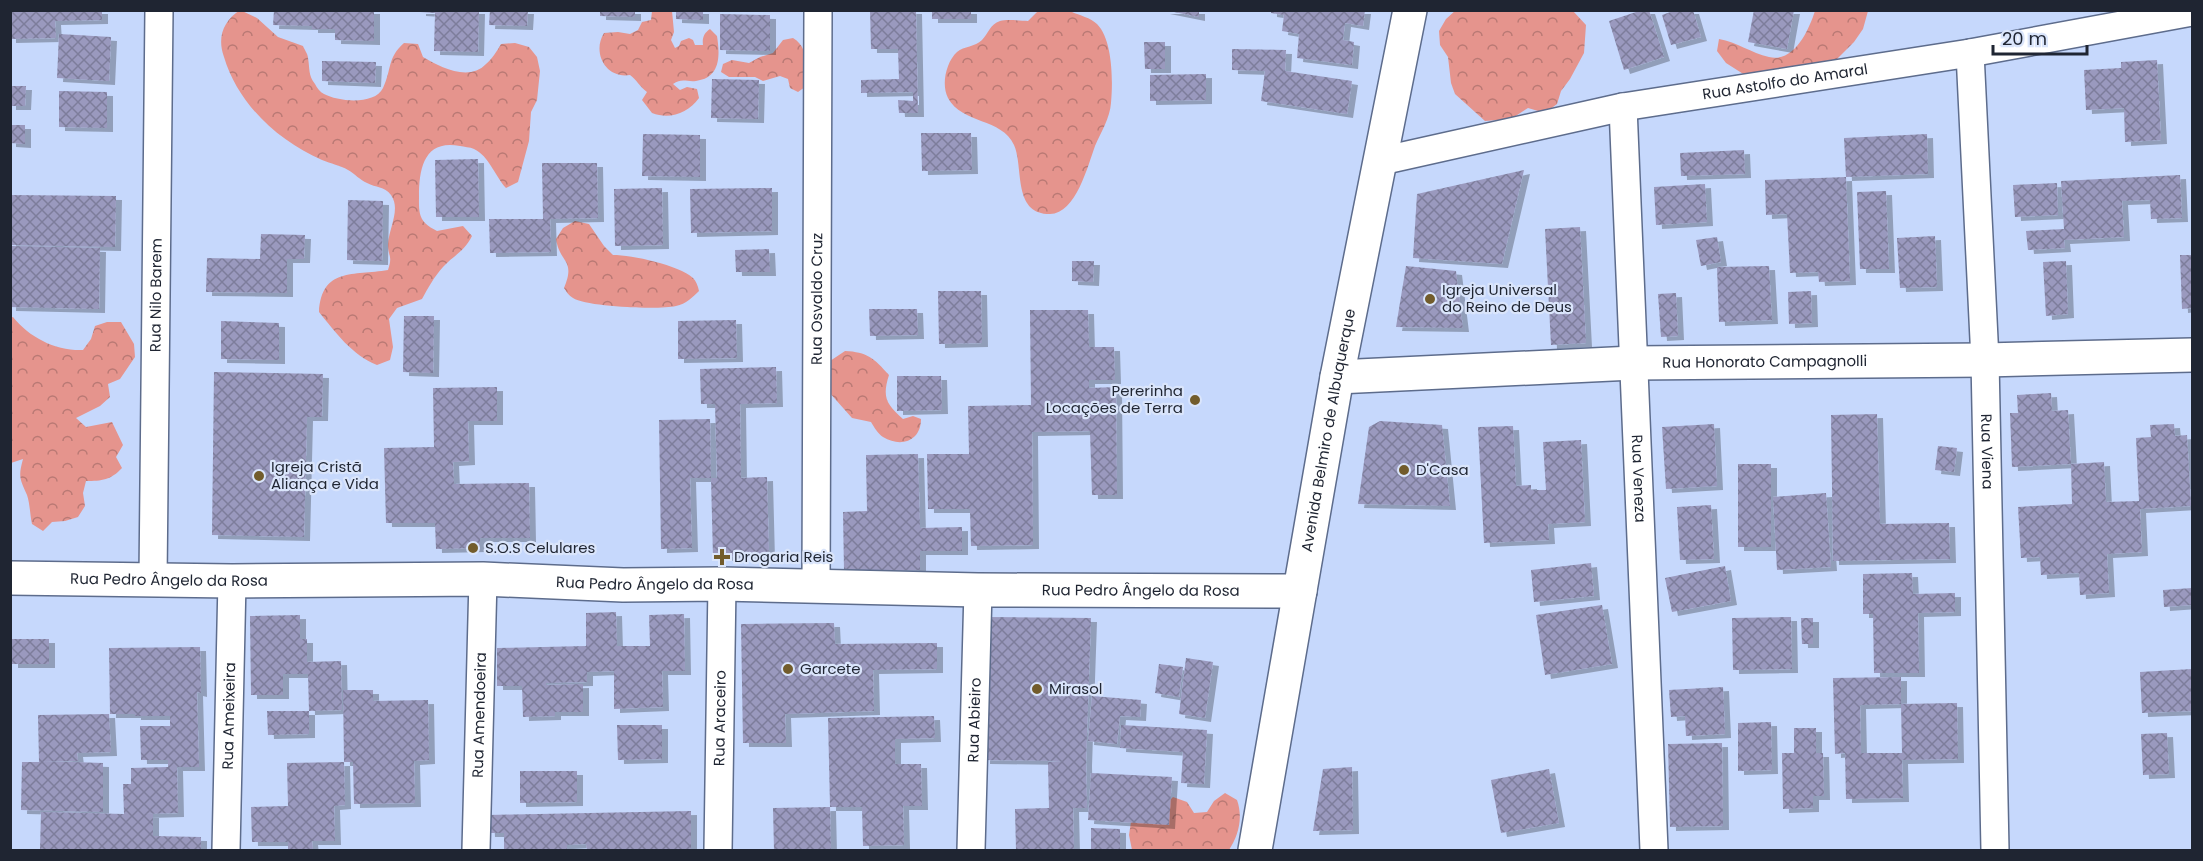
<svg xmlns="http://www.w3.org/2000/svg" width="2203" height="861" font-family="Poppins,sans-serif">
	<defs>
		<pattern id="forest-crowns" width="20" height="18" patternUnits="userSpaceOnUse" patternTransform="scale(1.5)"><rect width="20" height="18" fill="#e5948d"/><path d="M2 6a3 3 0 1 1 6 0M12 15a3 3 0 1 1 6 0" fill="none" stroke="#b97974"/></pattern>
		<pattern id="building-cross-hatch" width="8" height="8" patternUnits="userSpaceOnUse" patternTransform="scale(1.5)"><rect width="8" height="8" fill="#9a99be"/><path d="M0 0l8 8M0 8l8-8" fill="none" stroke="#7d7d9b"/></pattern>
		<filter id="shadow"><feDropShadow dx="6" dy="4" stdDeviation="0" flood-color="#0004"/></filter>
	</defs>
	<rect width="100%" height="100%" fill="#c6d8fc"/>
	<!-- forest -->
	<path fill="url(#forest-crowns)" d="M240,10L257,18L278,37L303,46C304,49 308,54 308,58C310,69 308,75 315,84C317,88 320,92 324,94C339,102 375,105 383,88C392,69 387,58 404,43L418,44L423,57C440,67 469,82 486,64C492,59 497,51 501,44L515,43L529,47L537,57L540,71L537,100L531,112L529,141L518,182L506,188C495,176 489,156 474,149C470,147 464,147 460,146C425,139 419,167 419,196C419,205 418,216 425,223C428,226 433,229 437,231L463,226L472,236C464,252 454,255 443,267C434,277 428,288 422,299L397,308L389,319L393,347L390,360L377,365C352,355 336,333 319,312C322,267 353,276 388,270C393,255 388,257 388,244C389,228 401,209 391,195C384,186 376,188 367,183C360,180 355,174 348,170C340,165 331,164 322,160C278,141 238,104 224,57C217,38 223,21 240,10Z
		M1456,10L1573,11L1586,25L1584,53L1570,79L1561,91L1557,104L1545,113L1528,108L1511,119L1485,121L1455,94L1451,83L1448,57L1440,45L1439,31L1446,19Z
		M652,11H672L674,32L671,40L675,48L679,46L681,41L689,38L693,40L695,45H703C702,38 704,33 710,29L717,36C720,55 721,78 696,81C686,82 682,78 673,84L680,90L687,87L697,89L699,98C688,113 670,120 652,113L642,100L647,92C639,86 637,80 630,75C605,79 592,52 604,33L618,32L630,34L638,30L642,22L651,20Z
		M1073,11L1072,12C1079,15 1091,18 1097,24C1113,40 1113,82 1111,103C1110,118 1101,132 1095,146C1088,165 1076,214 1050,214C1012,214 1024,167 1014,145C1002,118 962,124 948,98C941,85 946,62 957,52C964,46 975,47 982,40C988,34 990,24 1000,21C1008,19 1020,21 1028,21L1038,11Z
		M1815,11H1868L1863,29L1854,42L1825,71L1748,77L1726,63L1717,51L1719,39C1737,42 1751,53 1769,57C1795,63 1809,29 1815,11Z
		M793,38C810,48 805,68 805,87L798,92L790,88L788,79L780,76L763,81L755,77H729L721,72L723,64L732,60L749,63L760,57L773,53L783,40Z
		M575,221L589,224L604,246L613,255C632,255 679,265 693,278C696,281 698,286 699,291C693,297 686,304 676,306C659,310 587,307 573,298C569,296 566,291 564,288C576,259 560,264 556,239L563,228Z
		M13,317C30,338 56,351 83,350L91,339L95,326L107,322H121L134,344L135,357L120,379L108,384L110,397L100,406L76,418L86,427L112,422L123,445L116,457L122,468C111,480 102,481 86,481L83,493L85,506L78,517L65,521L52,522L43,531L32,524C30,515 30,504 27,495C20,479 18,477 23,459L11,463L10,318Z
		M845,351C867,352 874,358 889,375C882,397 886,404 903,419L913,416L921,419C921,441 901,448 883,437C878,434 874,427 871,422L852,418L828,391L830,361Z
		M1225,793L1237,800C1243,817 1239,835 1229,850H1132L1129,835L1131,822L1164,806L1173,797L1187,802L1194,813L1207,812L1214,801Z"/>
	<!-- building -->
	<path fill="url(#building-cross-hatch)" filter="url(#shadow)" d="M10,10H102V20L55,21L56,38L10,39Z
		M274,10H374V41L335,40V29H312V26L273,25Z
		M420,10H479L478,52L434,51L435,13L420,12Z
		M490,10H528L527,26L489,25Z
		M600,10H635V17L600,16Z
		M676,10H703V20L676,19Z
		M870,10H916L918,113H899L898,100L913,101V92L861,93V80L899,79L898,49H871Z
		M932,10H971V19H932Z
		M1164,10H1199V17Z
		M1271,10H1365L1363,26L1345,23L1343,40L1354,42L1352,65L1297,58L1299,34L1282,31L1284,15L1271,13Z
		M1642,10H1649L1664,57L1624,70L1609,21Z
		M1676,10H1693L1701,37L1671,45L1662,15Z
		M1754,10H1794L1787,49L1748,42Z
		M720,14L770,15V51L720,50Z
		M59,34L111,37L109,81L57,78Z
		M1144,42H1165V69H1145Z
		M1232,49L1286,50L1285,71L1352,81L1347,114L1261,101L1265,71L1232,70Z
		M2157,60L2161,140L2125,142L2124,108L2086,110L2084,70L2121,68V62Z
		M322,61L376,62L375,83L322,81Z
		M1206,74V100L1150,101V75Z
		M712,79L759,80L758,119L711,118Z
		M10,86H26L25,106H10Z
		M59,91L107,92V128L59,127Z
		M10,125H25V144L10,143Z
		M921,133H971L972,170L922,171Z
		M643,134L700,135V177L642,176Z
		M1927,134L1928,174L1846,177L1844,138Z
		M1744,150L1745,174L1681,176L1680,153Z
		M478,159L479,217H436L435,160Z
		M542,163H597L598,218L550,219L551,252L490,253L489,219H543Z
		M1524,170L1502,264L1413,258L1417,194Z
		M2180,175L2182,218L2151,219L2150,200L2122,201L2124,237L2064,240L2065,248L2028,250L2026,231L2064,229L2061,181Z
		M1846,177L1850,281L1819,282L1818,272L1790,273L1787,214L1766,215L1765,180Z
		M2057,183L2058,215L2015,217L2013,185Z
		M1705,184L1707,222L1656,225L1654,187Z
		M662,188L663,245L615,246L614,189Z
		M772,188V231L691,233L690,189Z
		M1886,191L1889,269H1860L1857,192Z
		M10,195L116,196L115,247L10,245Z
		M348,200L383,201L382,261L347,260Z
		M1580,227L1586,343L1551,345L1545,229Z
		M261,234L305,235L304,259H287V293L206,292L207,258L260,259Z
		M1935,236L1937,287L1900,288L1897,238Z
		M1717,237L1721,262L1701,266L1696,240Z
		M12,246L100,248L99,309L10,307Z
		M769,249L770,272H736L735,250Z
		M2180,255H2192V308L2182,309Z
		M1072,261H1094L1093,282L1072,281Z
		M2066,261L2068,314L2046,316L2043,262Z
		M1406,266L1456,271L1463,328L1396,327Z
		M1769,266L1772,320L1719,322L1717,267Z
		M938,291H981L982,343L939,344Z
		M1811,291L1812,323L1789,324L1788,292Z
		M1676,293L1678,336L1661,337L1658,294Z
		M869,309H917L918,335L870,336Z
		M1030,310H1088L1089,347H1114L1115,380H1089V388L1116,387L1117,495H1092L1090,431L1032,432L1033,545L971,546L970,509H928L927,454H969L968,406L1031,405Z
		M404,316H434L433,373L403,372Z
		M736,320L737,358L678,359V321Z
		M221,321L279,323V360L221,359Z
		M776,367L777,403L740,404L741,478L767,477L769,556L713,557L711,478H690L692,548L661,549L659,420L710,419L711,478H717L715,404H701L700,369Z
		M214,372L323,374L322,417H307L304,537L212,535Z
		M897,376H941L942,410L897,411Z
		M497,387V421H468L469,461L453,462L454,484L529,483L530,538H480V548L436,549L435,523H386L384,448L434,447L433,388Z
		M2051,393L2052,411L2068,410L2071,464L2104,462L2106,502L2139,501L2136,438L2151,437L2150,425L2174,424L2175,436L2187,435L2191,506L2140,509L2142,552L2107,554L2109,593L2080,595L2079,573L2041,575L2040,557L2021,558L2018,507L2072,504L2071,464L2012,467L2010,413H2018L2017,395Z
		M1877,414L1880,524L1949,523L1950,559L1833,561L1831,415Z
		M1380,421L1442,425L1450,506L1358,504L1369,427Z
		M1714,424L1717,486L1666,489L1662,427Z
		M1513,426L1516,486L1531,485V490H1546L1543,442L1581,440L1585,522L1548,524L1549,540L1484,543L1478,427Z
		M1938,446L1957,448L1954,472L1935,470Z
		M918,454L920,528L962,527V551H920V570L844,571L843,512L867,511L866,455Z
		M1738,464H1771V547H1738Z
		M1826,493L1831,567L1777,570L1773,497Z
		M1711,505L1714,559L1680,560L1677,507Z
		M1591,563L1594,596L1534,602L1531,570Z
		M1725,566L1731,601L1672,612L1665,578Z
		M1912,573L1913,594L1955,593V612L1918,613L1919,673H1874L1873,614H1863V574Z
		M2192,588V605L2164,607L2163,590Z
		M1602,605L1612,664L1545,675L1536,615Z
		M616,612L617,646H650L649,615L684,614L685,671H662L663,707L614,709V671L587,672V682L546,683V685L583,684V712H555V716L523,717L522,686H497V648L586,646V613Z
		M300,615V639H307V662L341,661L342,710L309,711L308,674H283V695H251L250,616Z
		M986,617L1091,618L1086,762L1087,808H1073L1074,850H1016L1015,809L1049,808L1048,762L1063,761L984,760Z
		M1791,617L1792,669L1733,670L1732,618Z
		M1801,618H1813V644H1802Z
		M834,623L835,644L937,643V669L873,670L874,711L785,714L786,743H743L741,624Z
		M12,639H49V664H12Z
		M200,647L201,693L197,692L199,767H177L178,813L144,814H153V836L201,837V850H40L41,812L124,814L123,784H131V768L168,767V760H141L140,726H170V716H135V714H110L109,648Z
		M1186,658L1213,662L1205,718L1179,714Z
		M1159,664L1183,667L1179,697L1155,693Z
		M2192,669V711L2142,713L2140,672Z
		M1901,677V704L1860,705L1861,753H1902L1901,704L1957,703L1958,759L1902,760L1903,798L1846,799L1845,753L1835,754L1833,678Z
		M1723,687L1725,734L1686,736L1685,716L1671,717L1669,690Z
		M343,690H373V701L428,700L429,760L414,761L415,803L354,804L353,762H344Z
		M1092,696L1141,700L1140,717L1120,716L1117,744L1088,741Z
		M267,711H309V734L268,735Z
		M109,714L111,752L77,753L78,761H42L103,763V812L21,810L22,762H39L38,715Z
		M934,716L935,738L895,739V764H921L922,806H903L904,845L863,846L862,807H830L828,718Z
		M1771,722L1772,770L1738,771V723Z
		M617,725H662V759L618,760Z
		M1121,725L1207,730L1204,784L1181,783L1183,752L1120,748Z
		M1794,728H1816V753H1823L1824,796H1813V808L1783,809L1782,753H1794Z
		M2167,733L2169,774L2143,775L2141,734Z
		M1722,743L1723,826L1670,827L1668,744Z
		M344,762L345,805L334,806L335,841H312L313,850H288V842H252L251,807L288,806L287,763Z
		M1352,767L1353,830L1313,831L1323,769Z
		M1549,769L1559,823L1501,833L1491,780Z
		M520,771H577V802L520,803Z
		M1091,773L1172,777L1169,825L1088,820Z
		M830,807L831,850H774L773,808Z
		M691,811V850H587L586,844L567,845V850H504V833H489L488,815Z
		M1091,828L1120,829V850H1091Z"/>
	<g fill="none" stroke-linecap="round" stroke-linejoin="round">
		<!-- minor casing -->
		<g stroke="#5d6c8c" stroke-width="30">
			<g id="minor">
				<path id="s1" d="M1970,53L1985,360L1995,850"/>
				<path id="s2" d="M1623,107L1654,850"/>
				<path id="s3" d="M1381,161L1623,107L1970,53L2192,12"/>
				<path id="s4" d="M153,579L159,10"/>
				<path id="s5" d="M816,587L818,10"/>
				<path id="s6" d="M226,850L232,581"/>
				<path id="s7" d="M476,850L483,579"/>
				<path id="s8" d="M718,850L722,584"/>
				<path id="s9" d="M971,850L978,590"/>
			</g>
		</g>
		<!-- tertiary casing -->
		<g stroke="#5d6c8c" stroke-width="36">
			<g id="tertiary">
				<path id="s10" d="M1337,377L1633,363L1985,360L2192,355"/>
			</g>
		</g>
		<!-- secondary casing -->
		<g stroke="#5d6c8c" stroke-width="36">
			<g id="secondary">
				<path id="s11" d="M10,578L232,581L483,579L623,585L722,584L978,590L1300,591"/>
				<path id="s12" d="M1255,850L1337,377L1410,10"/>
			</g>
		</g>
		<!-- minor -->
		<use href="#minor" stroke="#fff" stroke-width="27"/>
		<!-- tertiary -->
		<use href="#tertiary" stroke="#fff" stroke-width="33"/>
		<!-- secondary -->
		<use href="#secondary" stroke="#fff" stroke-width="33"/>
	</g>
	<!-- markers -->
	<g fill="#725c2c" stroke="#dae5fb" stroke-width="2">
		<circle cx="1430" cy="299" r="6"/>
		<circle cx="1195" cy="400" r="6"/>
		<circle cx="1404" cy="470" r="6"/>
		<circle cx="259" cy="476" r="6"/>
		<circle cx="473" cy="548" r="6"/>
		<path d="M719 548h6v6h6v6h-6v6h-6v-6h-6v-6h6z"/>
		<circle cx="788" cy="669" r="6"/>
		<circle cx="1037" cy="689" r="6"/>
	</g>
	<g text-anchor="middle" stroke-width="4.5" stroke-linejoin="round" paint-order="stroke">
		<!-- street labels -->
		<g font-size="15" fill="#1f2532" stroke="#dae5fb">
			<text dy="5" stroke="none"><textPath href="#s3" startOffset="412">Rua Astolfo do Amaral</textPath></text>
			<text dy="5" stroke="none"><textPath href="#s4" startOffset="284">Rua Nilo Barem</textPath></text>
			<text dy="5" stroke="none"><textPath href="#s5" startOffset="288">Rua Osvaldo Cruz</textPath></text>
			<text dy="5" stroke="none"><textPath href="#s10" startOffset="428">Rua Honorato Campagnolli</textPath></text>
			<text dy="5" stroke="none"><textPath href="#s12" startOffset="426">Avenida Belmiro de Albuquerque</textPath></text>
			<text dy="5" stroke="none"><textPath href="#s1" startOffset="399">Rua Viena</textPath></text>
			<text dy="5" stroke="none"><textPath href="#s2" startOffset="372">Rua Veneza</textPath></text>
			<text dy="5" stroke="none"><textPath href="#s11" startOffset="159">Rua Pedro Ângelo da Rosa</textPath></text>
			<text dy="5" stroke="none"><textPath href="#s11" startOffset="645">Rua Pedro Ângelo da Rosa</textPath></text>
			<text dy="5" stroke="none"><textPath href="#s11" startOffset="1131">Rua Pedro Ângelo da Rosa</textPath></text>
			<text dy="5" stroke="none"><textPath href="#s7" startOffset="135">Rua Amendoeira</textPath></text>
			<text dy="5" stroke="none"><textPath href="#s6" startOffset="134">Rua Ameixeira</textPath></text>
			<text dy="5" stroke="none"><textPath href="#s8" startOffset="132">Rua Araceiro</textPath></text>
			<text dy="5" stroke="none"><textPath href="#s9" startOffset="130">Rua Abieiro</textPath></text>
		</g>
		<!-- poi labels -->
		<g font-size="15" fill="#1f2532" stroke="#dae5fb" text-anchor="start">
			<text x="1442" y="295">Igreja Universal<tspan x="1442" dy="17">do Reino de Deus</tspan></text>
			<text x="1183" y="396" text-anchor="end">Pererinha<tspan x="1183" dy="17">Locações de Terra</tspan></text>
			<text x="271" y="472">Igreja Cristã<tspan x="271" dy="17">Aliança e Vida</tspan></text>
			<text x="1416" y="475">D'Casa</text>
			<text x="485" y="553">S.O.S Celulares</text>
			<text x="734" y="562">Drogaria Reis</text>
			<text x="800" y="674">Garcete</text>
			<text x="1049" y="694">Mirasol</text>
		</g>
	</g>
	<!-- border -->
	<rect width="2203" height="861" fill="none" stroke="#1f2532" stroke-width="24"/>
	<!-- scale -->
	<path d="M1993 45v9h94v-9" fill="none" stroke="#1f2532" stroke-width="3"/>
	<text x="2002" y="45" font-size="18" fill="#1f2532" stroke="#dae5fb" stroke-width="4.5" paint-order="stroke">20 m</text>
</svg>
